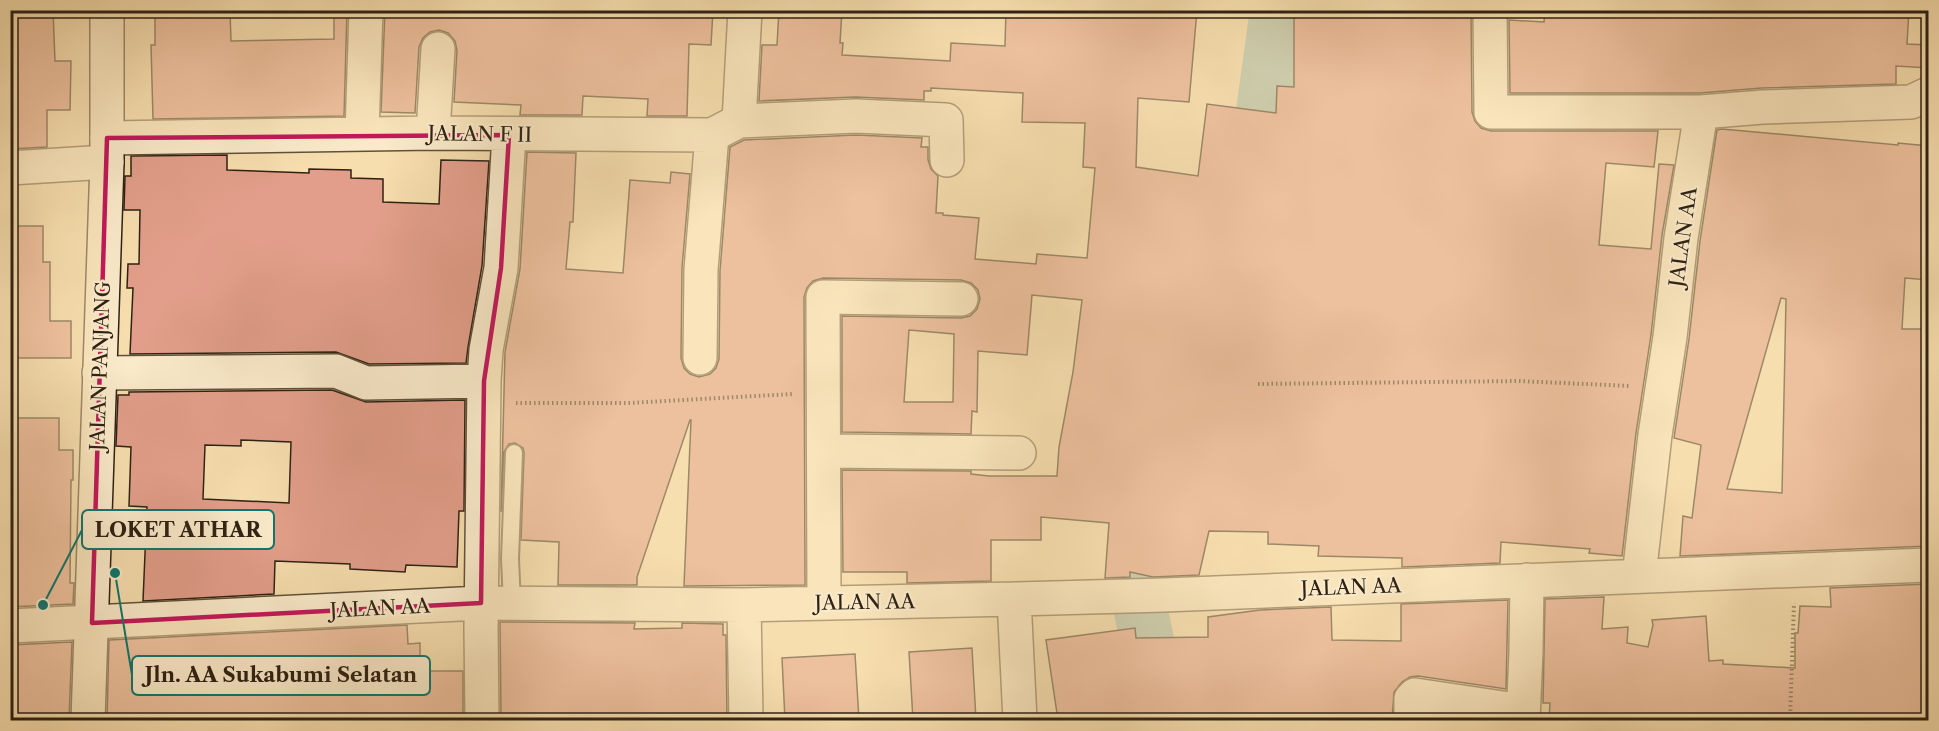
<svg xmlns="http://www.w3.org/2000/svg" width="1939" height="731" font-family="'Libre Caslon Text',serif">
	<rect width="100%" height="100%" fill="#f7deae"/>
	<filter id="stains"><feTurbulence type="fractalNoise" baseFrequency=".00333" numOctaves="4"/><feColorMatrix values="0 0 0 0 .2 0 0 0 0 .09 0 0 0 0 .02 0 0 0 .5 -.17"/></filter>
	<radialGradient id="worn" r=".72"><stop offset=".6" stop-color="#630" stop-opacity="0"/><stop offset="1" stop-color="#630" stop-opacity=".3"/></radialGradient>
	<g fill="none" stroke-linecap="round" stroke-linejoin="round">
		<!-- river -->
		<path stroke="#9dbcaf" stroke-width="54" d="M1253,183L1277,10
			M1160,503L1137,593L1164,720"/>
	</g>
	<!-- building -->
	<path fill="#e29e8a" stroke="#2e2214" stroke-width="1.5" fill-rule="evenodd" d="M10,10H53L55,61H71L70,110H47V147L10,149Z
		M155,10H230L231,41L334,39V10H347L344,116L153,119L151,45H155Z
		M385,10H713L711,45L689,44L687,116H647L648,99L583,96L582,115H520L521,105L454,102L457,50L455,41L448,33L439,30L430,32L423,38L419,47L415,113L381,112Z
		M779,10H842L840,43H843L842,55L950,61L951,43L1005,46L1006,10H1197L1189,102L1138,98L1136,167L1198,176L1207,104L1276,113L1277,86L1294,87V10H1471L1472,112L1475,121L1481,128L1491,131H1658L1654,167L1606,163L1599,245L1651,249L1659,164L1674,165L1662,235L1651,335L1636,433L1622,556L1589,553L1590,549L1501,542L1500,563L1402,567V558L1318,556L1319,546L1268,544V532L1209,531L1199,575L1153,577L1130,572V577L1105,578L1109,523L1041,517V540H991V581L907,583V572H843L842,470L971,471V474L989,476H1057L1059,447L1073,372L1082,300L1032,295L1027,355L978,351L977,412L972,411L971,434L842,432V316L961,318L970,316L977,309L980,299L978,290L971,283L961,280L823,278L813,281L807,288L804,297L805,585L684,586L691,420H690L637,577V585H558L559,542L521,540L524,453L523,448L515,443L509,444L504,452L501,512L505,352L520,269L527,152L576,153L573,222H570L566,269L623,273L630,180L670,183L671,172L690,174L682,268L681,358L684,368L690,374L699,377L710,374L716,368L719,359L720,271L730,147L744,140L856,135L922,138L921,147H928V160L931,169L938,176L936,213H943V215L979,218L975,259L1036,264L1037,254L1087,258L1095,168L1083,167L1085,123L1022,122L1023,93L931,88V91H924V100L855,97L759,101L762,45H777ZM909,330L954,334L953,402H904Z
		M1545,10H1909L1907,44L1929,45V68L1896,66V84L1762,88L1700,93H1510L1509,20L1544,22Z
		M1722,129L1898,145V143L1929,146V280L1905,278L1902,329H1929V459L1927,458L1923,517L1929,518V546L1680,556L1683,516L1692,518L1701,445L1674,438L1689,339L1700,241L1717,130ZM1781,298L1786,299L1782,493L1727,489Z
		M227,155V170L309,173V169L351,170V178L383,179V202L439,204L441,160L489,161L482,266L468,347L466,363L369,364L336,352L130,354L133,288H127L128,264H139L140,210H124L125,176H131V156Z
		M10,226H43V262H50V321H71V358H10Z
		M332,390L366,402L465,400L464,511H459L457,567L406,565L405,572L350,569V564L275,561L274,594L143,601L147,507L129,506L131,447L116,446L118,395H129V392ZM241,440L291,442L289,503L203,499L205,445L241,446Z
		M10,418H59V450H73V480H71L70,583H74L73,604L10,607Z
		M1929,584V720L1823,719V720H1716V718L1549,720L1550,703H1543L1545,599L1604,597L1602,629L1628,627L1627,643L1648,647L1653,625L1652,620L1706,616L1709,661L1723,660V664L1795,668V633H1798L1800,606L1831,607L1830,588Z
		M1508,600L1506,689L1418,676L1410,677L1402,682L1394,692L1392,720H1058L1046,640L1135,628L1136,638L1208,637V617L1260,610L1331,607L1332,640L1401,641V604Z
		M500,622L635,623L634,629L682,628V623L723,624V635H726L727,720H616L578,719V717H501Z
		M407,625L408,644L420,643V671H463V717L461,716V720H107L109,640Z
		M72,642L69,720H10V645Z
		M972,648L976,720H913L909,652Z
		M855,654L859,720H785L782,658Z"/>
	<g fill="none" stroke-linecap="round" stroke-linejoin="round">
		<!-- lane casing -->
		<g stroke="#60513a" stroke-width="20">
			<path id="lane" d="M512,604L510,559L514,453"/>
		</g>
		<!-- street casing -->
		<g stroke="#60513a" stroke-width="36">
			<path id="street" d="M1490,10L1491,112H1701L1763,107L1911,102L1928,94
				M739,121L745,10
				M433,133L438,49
				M362,134L366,10
				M107,138L433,133L712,135L739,121L856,116L946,120L947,160
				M10,168L107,162
				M700,358L701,270L712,135
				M99,373L336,371L366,383L484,381
				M825,451L1019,453
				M1639,576L1655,435L1670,337L1681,238L1701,112
				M1014,599L1020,720
				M824,603L823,297L961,299
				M744,605L746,720
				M10,626L481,603L744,605L1014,599L1164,595L1928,565
				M482,720L481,628L484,381L486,350L501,268L509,135
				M1411,720V699L1415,695L1523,711
				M1523,720L1526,652L1527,580"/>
		</g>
		<!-- secondary casing -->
		<g stroke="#2e2214" stroke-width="36">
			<path id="secondary" d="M88,720L107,162V10"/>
		</g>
		<!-- path -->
		<path stroke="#2e2214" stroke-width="4" stroke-dasharray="1.5 3" stroke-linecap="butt" d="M1258,384L1518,381L1631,386
			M516,403H628L793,394
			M1790,720L1794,603"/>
		<!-- lane -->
		<use href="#lane" stroke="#faeaca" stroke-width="16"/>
		<!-- street -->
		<use href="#street" stroke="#faeaca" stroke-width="33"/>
		<!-- secondary -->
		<use href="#secondary" stroke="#faeaca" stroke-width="33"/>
	</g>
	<!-- marked area -->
	<path d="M0 0H1939V731H0ZM509,135L501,268L484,381L481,603L92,623L107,138Z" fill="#f7deae" fill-opacity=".55" fill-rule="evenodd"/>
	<path fill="none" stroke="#c2185b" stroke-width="4.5" stroke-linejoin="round" d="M509,135L501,268L484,381L481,603L92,623L107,138Z"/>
	<g text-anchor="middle" stroke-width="4.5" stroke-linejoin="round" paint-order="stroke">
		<!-- street labels -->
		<g font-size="20" fill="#2e2214" stroke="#faeaca">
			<text transform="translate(480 134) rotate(1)" y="7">JALAN F II</text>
			<text transform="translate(1683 237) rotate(-82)" y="7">JALAN AA</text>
			<text transform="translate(100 366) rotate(-88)" y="7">JALAN PANJANG</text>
			<text transform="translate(1351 587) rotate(-2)" y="7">JALAN AA</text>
			<text transform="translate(865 602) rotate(-1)" y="7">JALAN AA</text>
			<text transform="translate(380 608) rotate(-3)" y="7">JALAN AA</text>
		</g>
	</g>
	<!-- callouts -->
	<path fill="none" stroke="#0f766e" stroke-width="2" d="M43 605L82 530M115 573L132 675"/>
	<g fill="#0f766e" stroke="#faeaca" stroke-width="2">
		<circle cx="43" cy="605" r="6"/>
		<circle cx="115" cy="573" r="6"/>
	</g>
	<g fill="#faeaca" stroke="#0f766e" stroke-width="2">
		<rect x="82" y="510" width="192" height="39" rx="6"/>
		<rect x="132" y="656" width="298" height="39" rx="6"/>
	</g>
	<g font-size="21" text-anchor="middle" font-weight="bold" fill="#2e2214">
		<text x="178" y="537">LOKET ATHAR</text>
		<text x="281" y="682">Jln. AA Sukabumi Selatan</text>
	</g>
	<!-- margin -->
	<rect width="1939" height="731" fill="none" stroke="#f7deae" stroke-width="36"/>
	<rect x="12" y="12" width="1915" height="707" fill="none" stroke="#2e2214" stroke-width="3"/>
	<rect x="18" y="18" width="1903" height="695" fill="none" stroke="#2e2214" stroke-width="1.5"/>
	<rect width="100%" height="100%" filter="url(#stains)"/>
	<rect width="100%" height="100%" fill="url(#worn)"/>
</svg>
